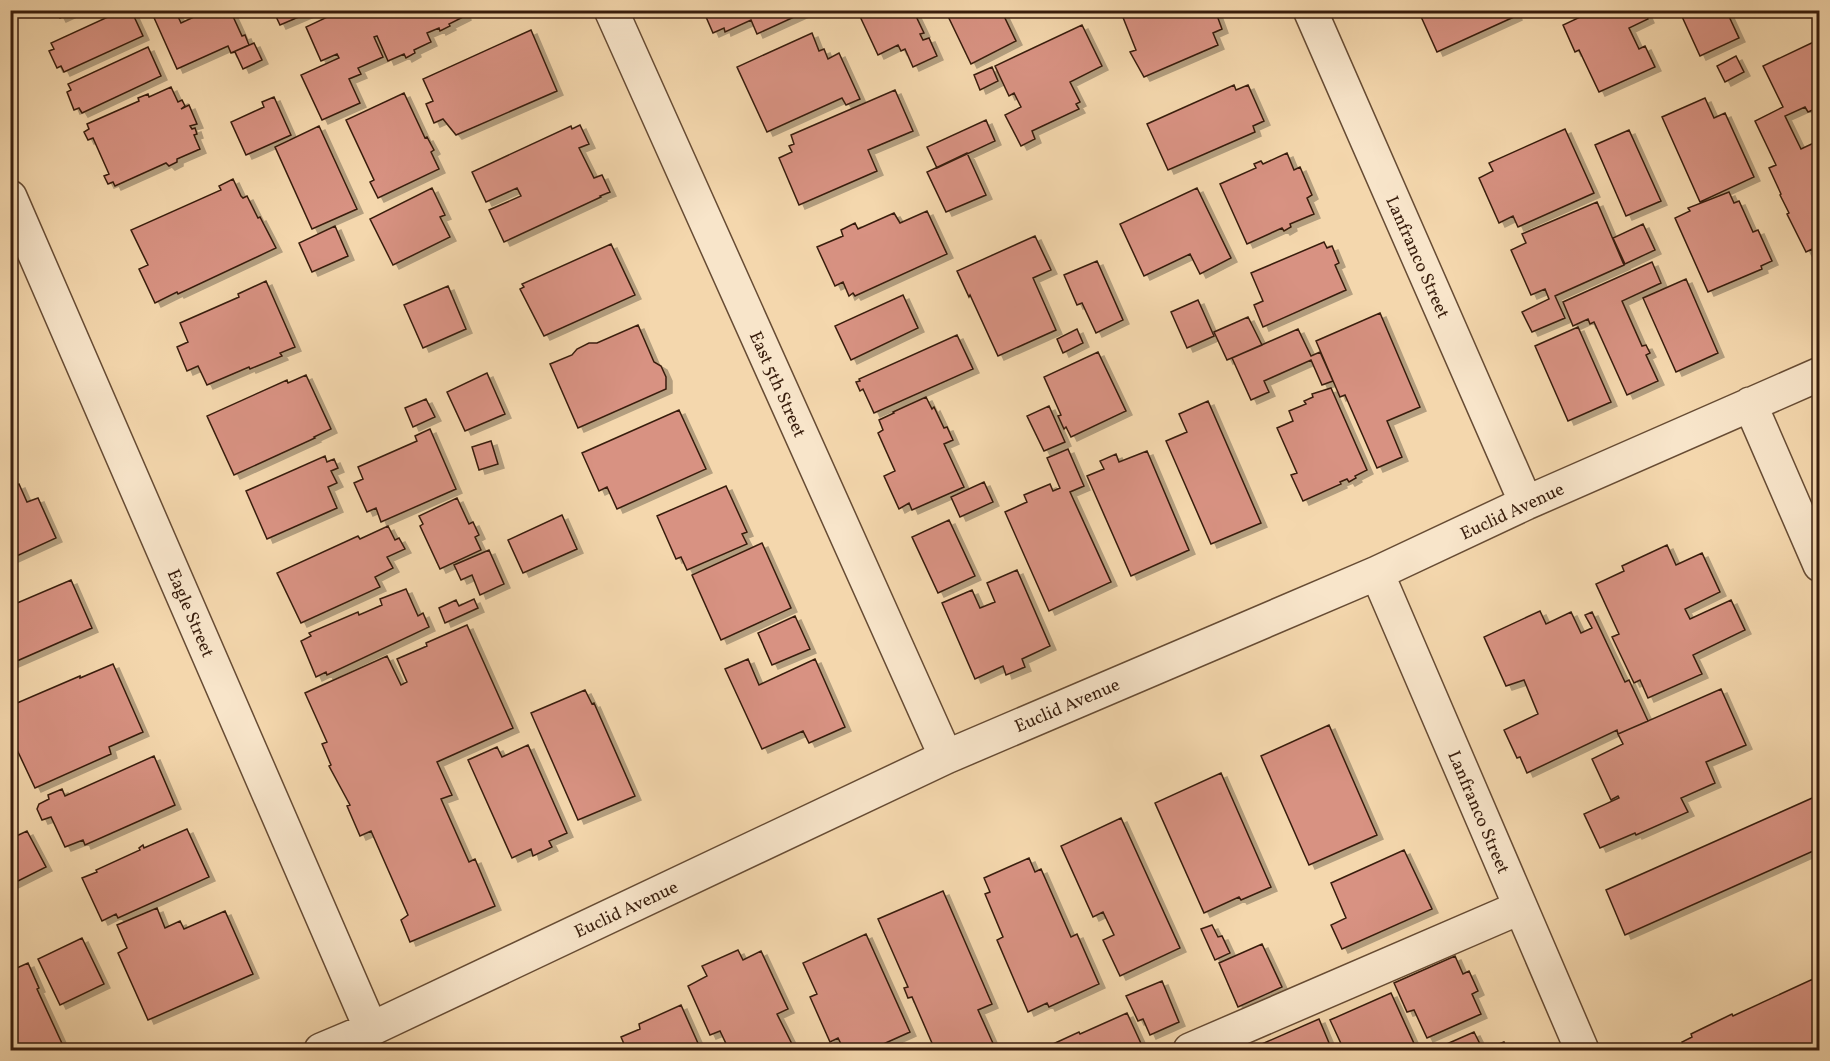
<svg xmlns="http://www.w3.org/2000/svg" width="1830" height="1061" font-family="Vollkorn,serif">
	<defs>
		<filter id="shadow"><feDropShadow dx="6" dy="4" stdDeviation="0" flood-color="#0004"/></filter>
	</defs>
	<rect width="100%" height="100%" fill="#f4d7ad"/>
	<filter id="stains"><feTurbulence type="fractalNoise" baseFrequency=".00333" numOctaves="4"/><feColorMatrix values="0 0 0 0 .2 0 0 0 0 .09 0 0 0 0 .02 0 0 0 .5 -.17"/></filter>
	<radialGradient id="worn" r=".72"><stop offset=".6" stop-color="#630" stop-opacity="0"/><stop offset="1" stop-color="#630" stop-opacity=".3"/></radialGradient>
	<!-- building -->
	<path fill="#d89282" stroke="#381d0c" stroke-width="1.5" filter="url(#shadow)" d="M56,10H77L60,18Z
		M123,10H131L143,36L64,72L61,66L57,68L49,51L54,49L51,43Z
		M175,10L181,23L209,10H215L216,15L230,10L242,36L245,35L249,45L231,53L228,46L177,69L151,11Z
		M273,10H315L280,25Z
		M342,10H466L467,12L464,13L465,16L449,24L450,26L440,31L439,28L427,33L431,42L414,50L415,53L406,58L404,54L388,61L377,36L374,37L383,57L358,68L361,74L349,79L360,103L322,120L301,75L339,58L337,54L321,61L306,27Z
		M703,10H805V12L757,34L751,20L725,32L724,28L713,33Z
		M857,10H913L924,33L920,34L923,40L929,38L937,56L913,67L905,49L901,51L898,45L878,55Z
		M945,10H1001L1016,41L971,64Z
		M1120,10H1215L1222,29L1213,33L1218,45L1144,77L1130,52L1136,50Z
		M1418,10H1521L1515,13L1516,16L1437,52Z
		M1595,10H1644L1648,19L1629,28L1639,49L1645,46L1655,67L1599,92L1579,50L1575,52L1563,25Z
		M1679,10H1726L1739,38L1700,56Z
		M1082,25L1102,66L1070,82L1080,102L1076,104L1079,109L1032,131L1035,139L1021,146L1005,115L1021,107L1014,93L1009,96L995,66Z
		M531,30L557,91L456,135L443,119L434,123L426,104L433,101L423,79Z
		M812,33L819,51L824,49L828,59L839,53L860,99L846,105L842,98L767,132L737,67Z
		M1820,39V107L1808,112L1805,107L1785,116L1801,149L1818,141L1820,145V266L1812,249L1806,252L1787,214L1789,213L1780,195L1781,194L1769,168L1776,165L1755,121L1783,107L1763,66Z
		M254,43L262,60L243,69L235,52L231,53Z
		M148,47L161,76L82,113L79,108L74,110L67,92L71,90L68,84Z
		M1736,56L1744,72L1725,82L1717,66Z
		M992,67L998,81L980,90L974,75Z
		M1234,85L1236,90L1248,85L1264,121L1253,126L1255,132L1168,170L1147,124Z
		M171,87L178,102L182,100L185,106L181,109L189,105L197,124L190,126L192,129L195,128L197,134L194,135L200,149L177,159V162L169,166L166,163L115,186L113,182L108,184L104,176L109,174L93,138L88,140L84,132L89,129L87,124L139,101L138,98L148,94L149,97Z
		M895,90L913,131L868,150L877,171L799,205L779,158L792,152L789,146L794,144L791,135Z
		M404,93L425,138L427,137L434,150L431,152L439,169L378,198L370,182L374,180L346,120Z
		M274,97L291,135L246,155L231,122L264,107L262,102Z
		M1705,98L1714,118L1725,113L1754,177L1700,202L1662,117Z
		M986,120L995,141L937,168L927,147Z
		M580,125L589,144L579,148L594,178L602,175L610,192L600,196L601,197L504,242L489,210L521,196L517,188L486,202L472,172L571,126L572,129Z
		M319,126L357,209L312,229L275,147Z
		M1565,129L1594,193L1518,227L1513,216L1499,223L1479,178L1493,171L1489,163Z
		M1629,130L1661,201L1626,216L1595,145Z
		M967,153L986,195L946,212L927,172Z
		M1287,153L1294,170L1300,167L1312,195L1307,198L1314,214L1290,224L1291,227L1284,231L1282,228L1247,244L1220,184L1256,168L1254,164L1261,161L1263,164Z
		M233,179L241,196L243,198L247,196L258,218L260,217L276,248L178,294L177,292L155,303L139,269L148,265L131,230L221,190L219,186Z
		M432,188L445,215L440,217L450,237L393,265L370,219Z
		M1197,188L1231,258L1200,274L1190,254L1144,276L1120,224Z
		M1729,192L1734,203L1739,201L1753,232L1758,230L1772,261L1761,266L1762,269L1708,292L1675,218L1690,211L1688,208Z
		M1597,202L1624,265L1555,296L1565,318L1532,332L1522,312L1549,299L1545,289L1531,295L1511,250L1526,243L1522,234Z
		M927,211L947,254L855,296L853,293L849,296L843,282L835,286L817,247L843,236L841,230L855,223L858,229L894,213L900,223Z
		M1643,224L1655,250L1625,264L1613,238Z
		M335,226L348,256L312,272L299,243Z
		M1035,236L1051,270L1033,278L1056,330L998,356L970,295L969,297L957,271Z
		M1324,242L1327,248L1332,246L1339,263L1335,265L1346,290L1263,327L1254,305L1263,301L1251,273Z
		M611,244L635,295L544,336L520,289L524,287L522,284Z
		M1097,261L1123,320L1096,333L1082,303L1077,305L1064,275Z
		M1652,262L1661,283L1622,301L1642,346L1646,345L1650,353L1646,355L1658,381L1627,395L1594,322L1590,324L1588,319L1573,326L1563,302Z
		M1686,279L1718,353L1676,372L1643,298Z
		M266,281L295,347L280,353L282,356L250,369L249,367L207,385L198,366L187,371L177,347L188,342L180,323L239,297L238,294Z
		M448,286L466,329L423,348L404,305Z
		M903,295L918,328L851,360L835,326Z
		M1198,300L1214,336L1187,348L1171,312Z
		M1380,313L1420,407L1387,421L1402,457L1377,468L1345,395L1340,397L1316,341Z
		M1248,317L1262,345L1227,360L1214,332Z
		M638,325L654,362L661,366L666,377V389L578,428L550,364L572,355L577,349L589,343H597Z
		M1578,327L1611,402L1568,421L1535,346Z
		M1077,329L1083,343L1063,353L1057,339Z
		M1298,329L1311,356L1320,352L1333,381L1322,385L1311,360L1264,381L1269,392L1251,400L1232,358Z
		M957,335L973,369L874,413L863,389L860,391L856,382L860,381L859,379Z
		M1098,352L1126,411L1071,437L1066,427L1064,429L1058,416L1061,415L1044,377Z
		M487,373L505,414L465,431L447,392Z
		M306,375L331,429L314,437L315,438L234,475L207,416L287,380L288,383Z
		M1331,388L1367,470L1355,476L1356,478L1349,482L1347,479L1340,482L1341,484L1303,501L1291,475L1297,473L1277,428L1293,421L1289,411L1306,404L1304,401L1313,397L1312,394Z
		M926,397L932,409L934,407L944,428L947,427L953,440L944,444L964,487L912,510L909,503L899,509L884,476L895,471L878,433L883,430L879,420L894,413L893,412Z
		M426,399L435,417L413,427L405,408Z
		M1208,401L1261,523L1211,544L1166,441L1187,432L1179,414Z
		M1049,406L1065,442L1044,451L1027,416Z
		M679,410L706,469L617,509L607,487L599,491L582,453Z
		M430,429L456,489L381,522L376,508L367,512L354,483L363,479L358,467L417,441L415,436Z
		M491,441L498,464L479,470L472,447Z
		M1068,449L1084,486L1070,492L1111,582L1049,611L1005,512L1027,502L1024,495L1050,484L1053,491L1060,488L1047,458Z
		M1147,451L1189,550L1131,576L1087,476L1104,469L1100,461L1116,454L1119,462Z
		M325,456L327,462L334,459L338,468L331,471L337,483L328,487L337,508L267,539L246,491Z
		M984,482L993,502L960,517L951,497Z
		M19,484L27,502L38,498L56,538L10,559V488Z
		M726,486L747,532L742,534L747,544L687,570L681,557L676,559L657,516Z
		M457,498L469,524L473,522L479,535L475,537L481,550L440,569L420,526L423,524L419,516Z
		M562,515L577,549L523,573L508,540Z
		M949,520L975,576L938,593L912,537Z
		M388,526L395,540L399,538L405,549L387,557L393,568L375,577L380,587L301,623L277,573L358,536L360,539Z
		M762,543L791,608L721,640L692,575Z
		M1667,545L1676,565L1702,553L1720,592L1685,609L1690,619L1731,600L1745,630L1693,655L1702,674L1648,698L1640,680L1634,683L1612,637L1619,634L1596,584L1624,571L1622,566Z
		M489,550L504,584L480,595L472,575L461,580L454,565Z
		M1017,570L1050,646L1022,659L1025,667L1006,675L1003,666L975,679L942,603L972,590L980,608L995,602L987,583Z
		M71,580L92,628L10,664V606Z
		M406,589L418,616L423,613L429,627L327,675L326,672L316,677L301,641L311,636L309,633L358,612L359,615L382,605L380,599Z
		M474,599L478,608L445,623L439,608L456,600L459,606Z
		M1540,611L1546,624L1571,612L1581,633L1592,628L1585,615L1592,612L1625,682L1629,680L1648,721L1618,734L1617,730L1527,773L1520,757L1517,758L1504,730L1538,714L1524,680L1506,686L1484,637Z
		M795,616L810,649L772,665L758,633Z
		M467,625L513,728L437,762L452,795L441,799L469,862L475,859L495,906L410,942L401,920L408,915L371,831L360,836L347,806L350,805L329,766L331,765L322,744L327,742L305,693L387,656L401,685L407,682L397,659L427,646L426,643Z
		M748,659L759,685L815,659L845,727L809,743L803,731L762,749L725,669Z
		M113,664L143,732L109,747L111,754L35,788L11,737L13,736L10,730V706L80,676V678Z
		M1721,689L1746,745L1706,762L1715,783L1681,798L1688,812L1636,835L1635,833L1600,848L1584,814L1619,798L1618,796L1611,800L1592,759L1623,744L1618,734Z
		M585,690L592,704L594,703L635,796L578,820L531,713Z
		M1329,725L1377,835L1309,865L1261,756Z
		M528,745L567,833L549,841L552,847L533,856L531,849L512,858L468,760L497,747L502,757Z
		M154,756L175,805L85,845L83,840L65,847L51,817L42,820L37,809L39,804L49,799L48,795L62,789L65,796Z
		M1221,773L1271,887L1241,900L1239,897L1204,913L1155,803Z
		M1819,795L1820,848L1625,935L1606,890Z
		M1121,818L1180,948L1120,976L1103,940L1114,935L1103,912L1093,917L1061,846Z
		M187,829L209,877L118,918L116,914L102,921L82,878L97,872L96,870L140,850L139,848L143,845L144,848Z
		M27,831L46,867L10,885V839Z
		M1404,850L1432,909L1342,949L1331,925L1346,918L1331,883Z
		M1029,858L1035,872L1041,869L1071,937L1077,934L1099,984L1049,1007L1047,1003L1028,1012L997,940L1003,937L985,894L990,892L984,878Z
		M943,891L992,1004L978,1010L996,1050H935L912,997L908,998L904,988L908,987L878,919Z
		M157,908L165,928L180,921L184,929L225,911L253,974L148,1020L118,953L127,948L117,925Z
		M1212,925L1218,937L1222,936L1230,953L1215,960L1201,929Z
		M866,934L910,1032L870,1050H844L838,1038L830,1042L810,997L817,994L803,963Z
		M82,938L104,984L60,1005L38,959Z
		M1262,944L1282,987L1238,1007L1219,963Z
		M738,950L743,960L761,951L788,1009L777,1014L794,1048L789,1050H729L720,1031L710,1035L688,986L707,976L702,966Z
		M1455,956L1463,974L1469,971L1478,991L1472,994L1481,1014L1427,1038L1414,1010L1407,1012L1394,983Z
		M28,963L39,988L37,989L65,1050H10V971Z
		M1813,979L1820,994V1050H1686L1682,1042L1692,1037L1691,1034L1732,1014L1733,1016Z
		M1162,981L1179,1022L1150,1035L1143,1019L1138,1021L1126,996Z
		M1391,993L1417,1050H1344L1330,1020Z
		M681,1005L701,1050H618L616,1047L624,1044L621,1037L640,1029L639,1024Z
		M1127,1013L1144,1050H1040L1079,1032L1080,1034Z
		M1319,1019L1332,1050H1248Z
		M1474,1032L1483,1050H1433Z
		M1504,1042L1508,1050H1484Z"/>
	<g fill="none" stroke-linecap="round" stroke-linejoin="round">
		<!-- minor casing -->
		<g stroke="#674c34" stroke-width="36">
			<path id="minor" d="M611,10L946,757
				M1310,10L1526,503
				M10,197L371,1029
				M1750,404L1820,565
				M1377,573L1582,1050
				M321,1050L371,1029L946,757L1377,573L1526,503L1820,374
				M1190,1050L1519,908"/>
		</g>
		<!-- minor -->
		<use href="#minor" stroke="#f8e5ca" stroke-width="33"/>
	</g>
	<g text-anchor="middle" stroke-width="4.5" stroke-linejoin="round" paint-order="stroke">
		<!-- street labels -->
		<g font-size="18" fill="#381d0c" stroke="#f8e5ca">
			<text transform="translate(1418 257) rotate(66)" y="6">Lanfranco Street</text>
			<text transform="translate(778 384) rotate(66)" y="6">East 5th Street</text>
			<text transform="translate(1512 511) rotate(-25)" y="6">Euclid Avenue</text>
			<text transform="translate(191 613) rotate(67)" y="6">Eagle Street</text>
			<text transform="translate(1067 705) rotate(-23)" y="6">Euclid Avenue</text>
			<text transform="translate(1479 812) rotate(67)" y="6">Lanfranco Street</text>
			<text transform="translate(626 909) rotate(-25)" y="6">Euclid Avenue</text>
		</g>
	</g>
	<!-- margin -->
	<rect width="1830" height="1061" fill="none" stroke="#f4d7ad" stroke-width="36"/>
	<rect x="12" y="12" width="1806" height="1037" fill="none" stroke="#381d0c" stroke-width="3"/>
	<rect x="18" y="18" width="1794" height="1025" fill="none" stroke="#381d0c" stroke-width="1.5"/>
	<rect width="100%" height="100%" filter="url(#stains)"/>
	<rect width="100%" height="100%" fill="url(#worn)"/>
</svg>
